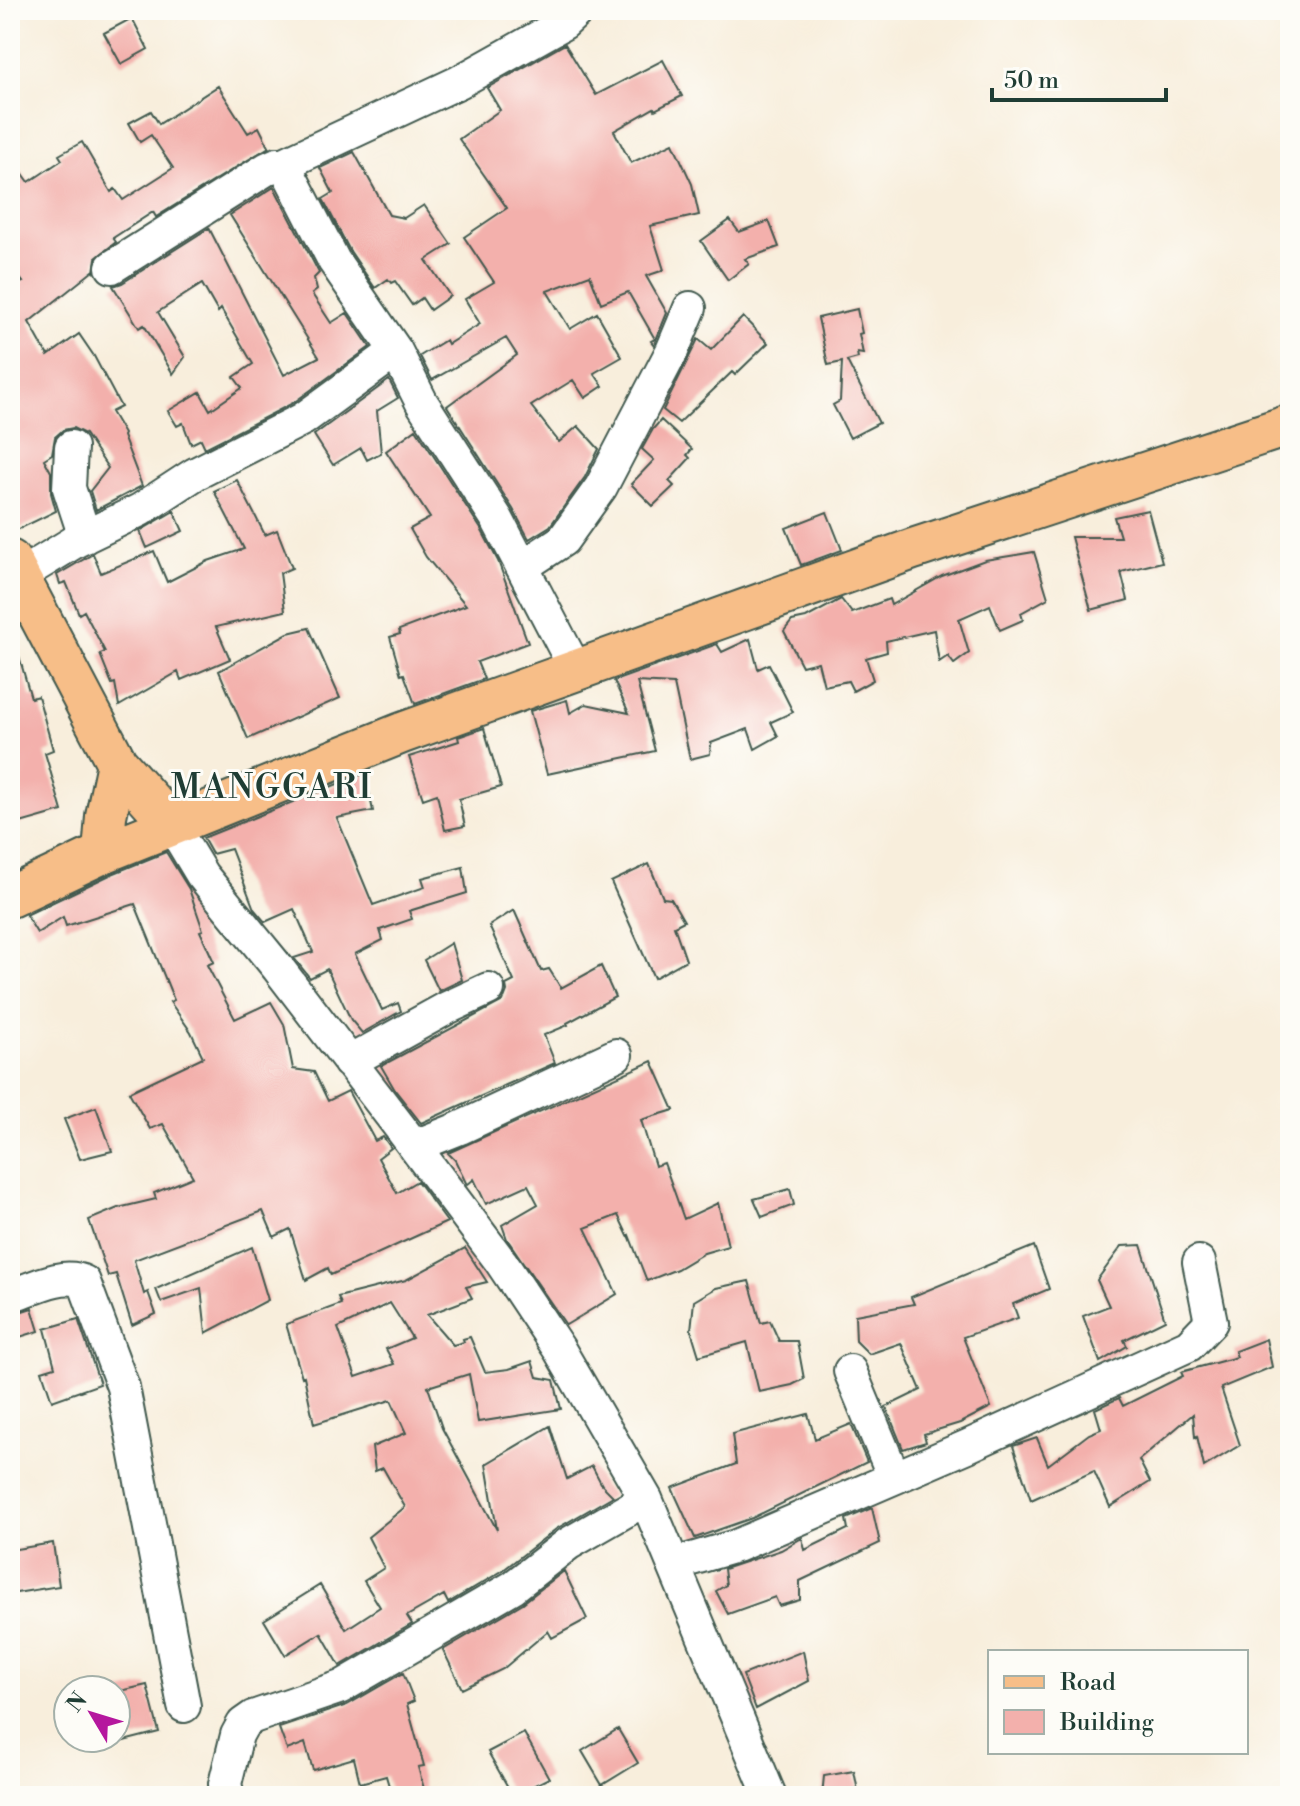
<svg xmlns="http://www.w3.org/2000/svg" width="1300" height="1806" font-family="'Libre Bodoni',serif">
	<rect width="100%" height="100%" fill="#fdfcf7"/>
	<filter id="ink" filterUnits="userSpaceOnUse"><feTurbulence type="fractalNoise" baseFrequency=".0125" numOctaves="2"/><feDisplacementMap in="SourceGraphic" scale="16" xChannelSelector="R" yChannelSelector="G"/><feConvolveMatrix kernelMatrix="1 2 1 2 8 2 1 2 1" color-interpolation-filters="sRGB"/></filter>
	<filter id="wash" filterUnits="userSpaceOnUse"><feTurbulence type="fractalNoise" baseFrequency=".006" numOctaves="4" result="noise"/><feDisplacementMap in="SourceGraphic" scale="32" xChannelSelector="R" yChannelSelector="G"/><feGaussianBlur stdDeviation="1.8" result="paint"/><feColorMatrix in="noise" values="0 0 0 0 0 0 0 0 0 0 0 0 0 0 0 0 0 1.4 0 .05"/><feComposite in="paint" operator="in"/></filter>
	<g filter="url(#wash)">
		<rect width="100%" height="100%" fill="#f8eedc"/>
		<g id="blocks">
			<!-- building -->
			<path fill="#f3b0ac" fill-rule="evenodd" d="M132,18L148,49L121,64L104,33Z
				M565,44L596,95L663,60L682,96L655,110L654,108L614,131L631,163L673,143L692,184L699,215L650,226L664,270L646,276L667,313L654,345L651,341L655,339L628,292L601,303L590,275L547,291L570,329L597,313L622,357L594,373L603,386L585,398L573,380L531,406L559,442L578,426L599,449L585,477L550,526L529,539L513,509L447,406L517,355L506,338L432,380L420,356L446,340L448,344L480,324L465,299L494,282L464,237L507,208L459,139L500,110L487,88Z
				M218,86L248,133L259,127L269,147L156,217L153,212L113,238L116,242L96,258L94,272L93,271L29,322L48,356L79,334L94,356L121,407L111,412L124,434L123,436L142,486L96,510L90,491L108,468L85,434L73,428L63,430L55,437L52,454L44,459L51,472V493L56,511L15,531L10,521V287L23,282L10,265V179L21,171L29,182L62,160L59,155L82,142L111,192L115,189L123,200L173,168L151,135L140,142L129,123L151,111L159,124Z
				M354,152L389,215L404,218L424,205L451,244L426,260L450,296L430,310L422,298L412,305L395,281L391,283L388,279L375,288L350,251L323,199L333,193L320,168Z
				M274,187L319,273L314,278L317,290L312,294L331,323L347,313L370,347L293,403L205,448L201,439L191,444L183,423L177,426L168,411L200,392L210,410L242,388L234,377L253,364L221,309L218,312L202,284L158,312L185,357L173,374L144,325L139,328L113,286L122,283L209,228L284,375L319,357L230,215Z
				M730,220L739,232L769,221L779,247L745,259L749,264L728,280L701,241Z
				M857,309L862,333L859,334L863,354L857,353L858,358L847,361L879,423L850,438L833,405L840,401L842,362L828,365L818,318Z
				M743,317L768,343L735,375L732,372L679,423L663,410L698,339L711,350Z
				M389,380L398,398L377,411L381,453L367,460L361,448L333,465L314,435Z
				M661,420L692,449L687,455L690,458L669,481L674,486L653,506L631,484L654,460L642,449L653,429Z
				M416,429L481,529L498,561L528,643L477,662L484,679L415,704L404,674L401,675L390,637L400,634L399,630L466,605L426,557L410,529L430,518L386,451Z
				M237,480L265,535L277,530L292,568L280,573L285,611L216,627L230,659L181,680L178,672L119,706L115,683L112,684L100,654L105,652L84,611L79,614L66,582L60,584L57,575L93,554L101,573L154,551L167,582L208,561L244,549L214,491Z
				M1148,510L1162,562L1121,572L1128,600L1091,610L1071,537H1120L1114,517Z
				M174,511L183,531L147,548L140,531Z
				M827,512L842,550L801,565L786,528Z
				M1034,552L1048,598L1021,613L1023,620L1000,630L990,605L959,619L969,653L954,664L948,656L939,662L934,630L886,641L887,652L866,658L873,680L853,691L848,681L824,686L818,662L802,666L784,631L792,621L806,618L841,599L852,613L889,599L891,605L942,576L985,560Z
				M309,628L340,698L248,739L219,671L288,633Z
				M750,639L758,669L769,664L793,712L771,722L778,736L755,749L748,729L711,743L710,754L690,759L674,684L637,682L655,751L547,774L530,711L567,700L570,713L586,704L629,713L614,681L717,644L722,652Z
				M15,642L31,698L38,696L53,750L45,753L62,811L10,826V643Z
				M484,728L501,787L459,799L465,826L445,830L437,794L423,799L409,757L459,741L458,737Z
				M365,773L373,811L337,818L373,905L425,887L422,878L463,867L467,893L409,911L412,919L380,930L383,940L355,954L382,1010L398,1003L401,1011L362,1033L351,1020L327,969L310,978L294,958L313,952L294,909L265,922L254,909L231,849L212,854L203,838Z
				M166,852L189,889L203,930L200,931L214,962L207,965L235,1019L271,1002L284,1024L293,1069L314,1072L328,1101L348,1091L375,1141L383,1137L391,1148L378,1158L397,1193L417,1181L447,1222L331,1275L328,1268L306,1280L290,1229L274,1237L263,1211L134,1260L144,1294L148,1292L156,1314L132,1325L116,1274L108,1276L89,1220L118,1208L156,1199L154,1193L193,1177L163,1124L150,1129L129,1092L203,1057L191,1032L170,1002L174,1000L135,904L66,926L63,917L37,933L26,915L112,874Z
				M649,864L663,898L671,899L684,921L674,926L686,960L654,978L611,882Z
				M514,910L541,971L549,969L561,988L601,966L615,997L567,1023L568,1025L544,1035L555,1063L421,1123L395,1090L381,1066L503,1001L507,991L506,985L514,981L489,926Z
				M451,943L462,980L439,991L424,960Z
				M652,1061L674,1110L641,1120L655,1166L664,1163L684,1219L718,1203L728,1246L704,1253L677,1269L647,1281L629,1235L628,1236L618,1215L585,1228L617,1294L566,1325L507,1239L502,1225L538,1204L528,1185L486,1204L474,1179L467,1185L455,1160L448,1153Z
				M96,1107L112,1151L80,1159L64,1119Z
				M790,1189L794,1205L762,1217L754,1199Z
				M1141,1245L1165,1320L1124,1340L1127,1346L1100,1362L1083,1316L1109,1306L1097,1280L1122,1246Z
				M1034,1246L1049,1289L1013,1304L1018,1318L963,1337L991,1407L960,1423L924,1434L926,1442L903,1449L886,1407L921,1390L901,1343L869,1354L856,1341L855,1315L914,1304L911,1297Z
				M252,1247L268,1300L206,1333L201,1288L161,1302L156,1289Z
				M465,1248L487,1282L466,1287L472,1298L427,1315L453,1345L464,1342L463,1339L470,1337L485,1372L509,1369L532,1361L537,1377L554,1380L561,1409L478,1422L469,1374L428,1387L442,1428L497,1530L486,1464L550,1426L567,1479L592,1466L602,1485L613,1496L556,1529L502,1571L448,1603L444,1595L407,1616L412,1624L340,1666L321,1633L285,1655L264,1620L320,1585L346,1629L380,1607L364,1581L384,1568L368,1537L405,1507L383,1468L375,1471L372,1447L406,1433L391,1400L314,1424L304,1376L302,1377L286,1324L341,1304L338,1297L406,1280ZM390,1303L412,1338L386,1349L394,1364L356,1377L338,1328Z
				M749,1281L761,1323L770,1321L779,1341H797L804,1379L792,1385L759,1392L747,1342L699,1356L691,1330L694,1301L716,1288Z
				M32,1308L39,1331L10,1340V1315Z
				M78,1319L100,1384L52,1401L42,1371L55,1367L45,1329Z
				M1266,1339L1272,1367L1221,1388L1240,1445L1204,1467L1197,1436L1195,1437L1193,1414L1139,1460L1150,1482L1110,1507L1094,1471L1031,1500L1013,1446L1037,1438L1048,1465L1089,1434L1101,1429L1095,1409L1119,1398L1123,1406L1183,1376L1181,1372L1237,1357L1235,1351Z
				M808,1414L815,1439L851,1424L867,1462L752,1518L695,1538L672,1488L736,1464L732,1434Z
				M872,1508L880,1543L800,1581V1600L779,1606L775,1597L728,1614L716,1591L726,1585L724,1569L781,1550L802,1538L805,1550L848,1529L846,1519Z
				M53,1543L59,1586L10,1594V1550Z
				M564,1571L587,1619L552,1638L548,1631L503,1669L462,1689L443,1650L523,1603Z
				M803,1651L809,1681L756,1709L743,1675Z
				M403,1673L414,1701L407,1704L424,1766L418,1767L426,1796H392L386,1776L360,1783L354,1758L313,1770L305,1743L287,1750L279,1728L347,1705Z
				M147,1685L159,1732L116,1743V1692Z
				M618,1729L638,1763L602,1785L582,1751Z
				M524,1733L549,1778L513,1796L488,1752Z
				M854,1771L859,1796H822L824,1776Z"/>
		</g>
	</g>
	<g filter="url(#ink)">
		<use href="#blocks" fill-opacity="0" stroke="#40584d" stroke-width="2"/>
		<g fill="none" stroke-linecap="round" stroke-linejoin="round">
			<!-- minor casing -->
			<g stroke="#40584d" stroke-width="36">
				<path id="minor" d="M284,164L334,261L396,351
					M112,267L268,168L277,164H284L459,82L564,23L578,10
					M71,447L69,488L85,537
					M522,567L563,540L601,487L672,351L690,308
					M19,576L76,541L140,510L195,474L303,419L396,351L422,403L497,519L576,670
					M172,825L202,875L278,968L399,1126L501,1262L559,1349L646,1499L770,1796
					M349,1062L447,1008L488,989
					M415,1146L460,1128L616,1055
					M10,1296C31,1289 63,1271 84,1282L123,1387L184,1706
					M850,1371L894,1477
					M675,1564L736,1546L968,1446L1189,1345L1211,1322L1199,1262
					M228,1796L225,1784L237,1735L243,1724L253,1717L341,1687L513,1587L568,1544L646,1499"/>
			</g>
			<!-- major casing -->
			<g stroke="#40584d" stroke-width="44">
				<path id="major" d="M10,560L117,763L172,825
					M103,853L106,816L117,763
					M10,897L103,853L402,733L913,549L1290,425"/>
			</g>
			<!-- minor -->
			<use href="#minor" stroke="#fff" stroke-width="32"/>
			<!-- major -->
			<use href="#major" stroke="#f7be88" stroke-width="40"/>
		</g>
	</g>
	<g text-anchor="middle" stroke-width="6" stroke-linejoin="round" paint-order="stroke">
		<!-- quarter labels -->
		<g font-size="34" letter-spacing="2" fill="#1f3d34" stroke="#fdfcf7">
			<text x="272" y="798">MANGGARI</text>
		</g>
	</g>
	<!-- margin -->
	<rect width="1300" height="1806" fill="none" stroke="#fdfcf7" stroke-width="40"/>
	<!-- legend -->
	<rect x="988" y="1650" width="260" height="104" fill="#fdfcf7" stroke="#a4b0a9" stroke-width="2"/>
	<rect x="1004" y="1676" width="40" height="12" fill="#f7be88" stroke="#a4b0a9" stroke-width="2"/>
	<text x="1060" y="1690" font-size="24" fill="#1f3d34">Road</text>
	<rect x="1004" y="1710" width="40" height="24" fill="#f3b0ac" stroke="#a4b0a9" stroke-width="2"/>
	<text x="1060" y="1730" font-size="24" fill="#1f3d34">Building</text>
	<!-- north arrow -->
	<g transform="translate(92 1714) rotate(308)"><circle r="38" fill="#fdfcf7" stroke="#a4b0a9" stroke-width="2"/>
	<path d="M0-6L14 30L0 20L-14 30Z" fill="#b5179e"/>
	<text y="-12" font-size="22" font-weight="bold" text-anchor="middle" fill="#1f3d34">N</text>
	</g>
	<!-- scale -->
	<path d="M992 88v12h174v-12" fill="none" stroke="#1f3d34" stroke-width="4"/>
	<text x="1004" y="88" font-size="24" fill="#1f3d34" stroke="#fdfcf7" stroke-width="6" paint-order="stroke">50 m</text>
</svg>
